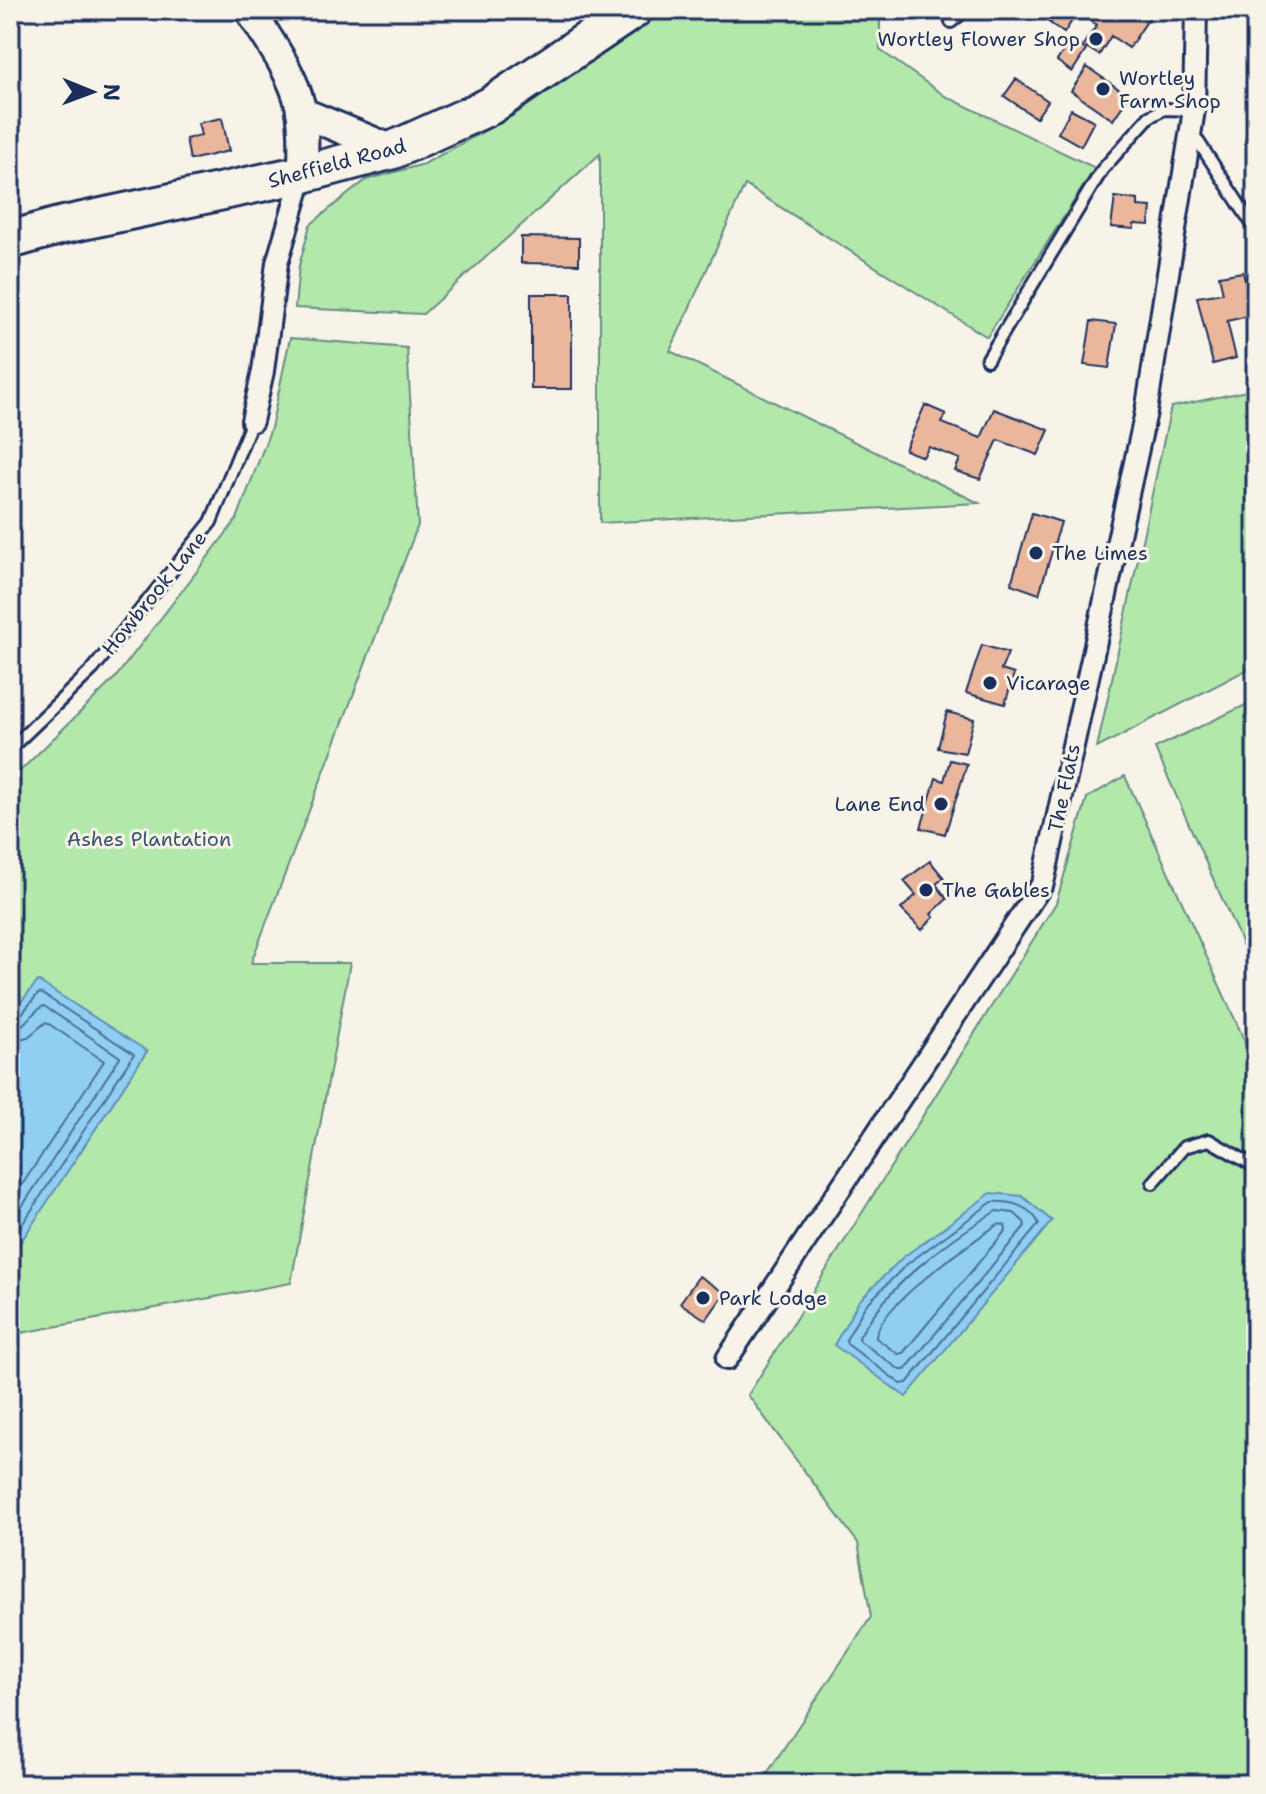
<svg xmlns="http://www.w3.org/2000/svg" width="1266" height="1794" font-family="'Shantell Sans',sans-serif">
	<rect width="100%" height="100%" fill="#f7f3e8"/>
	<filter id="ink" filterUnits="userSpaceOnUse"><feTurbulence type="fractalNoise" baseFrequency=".0125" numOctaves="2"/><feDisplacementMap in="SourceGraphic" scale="16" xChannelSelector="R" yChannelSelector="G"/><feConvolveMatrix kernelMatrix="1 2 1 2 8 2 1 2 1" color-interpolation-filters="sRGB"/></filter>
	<g filter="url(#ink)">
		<!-- green -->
		<path fill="#b3e8ab" stroke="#678c84" stroke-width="2" d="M667,10H880V50L945,96L1095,168L987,337L745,185L670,351L979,503L600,523V154L423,314L295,308L299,266L310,225L333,206L366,180L424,164L514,115Z
			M290,338L407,348L418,525L251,963H350L291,1283L10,1335V1249L14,1251L147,1051L10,1015V781L115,678L237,519L271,428Z
			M1256,389V665L1097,748L1171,407Z
			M1256,700V975L1155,748Z
			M1125,776L1256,1066V1784H760L871,1617L858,1543L748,1395L1056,903L1087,798Z"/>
		<!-- water -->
		<path fill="#91cff2" stroke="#628fb7" stroke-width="2" d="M38,981L147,1051L14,1252L10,1249V1015Z
			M991,1193L1022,1196L1052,1221L906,1397L834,1345L859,1301L902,1258Z"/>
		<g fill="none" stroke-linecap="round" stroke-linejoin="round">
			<!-- shore -->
			<path stroke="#4a6f99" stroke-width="2" d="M10,1019L19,1017L38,994L41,993L134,1054L10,1243
				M10,1029C27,1028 30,1012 44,1006L120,1057L10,1225
				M10,1041L28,1037L46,1022L104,1061L10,1203
				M992,1202C1011,1201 1031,1206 1039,1224L907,1383L901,1384L847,1344L846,1340L865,1306L907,1264Z
				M996,1211L1014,1213L1024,1222L1025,1226L905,1370H900L860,1341L859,1337C889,1284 944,1243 996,1211Z
				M998,1224L1005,1225L1006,1230L903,1353L898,1354L876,1338C876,1308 972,1242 998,1224Z"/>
		</g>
		<!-- building -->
		<path fill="#eab79c" stroke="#1b2f5e" stroke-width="2" d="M1040,10H1059L1050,23L1037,14Z
			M1059,10H1079L1064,33L1050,23Z
			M1098,10H1143L1151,15L1129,48L1111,36L1099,55L1083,45L1097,25L1090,21Z
			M1071,40L1086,50L1072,72L1057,61Z
			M1087,67L1129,96L1113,120L1071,91Z
			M1016,79L1048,101L1036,118L1004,96Z
			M1253,97H1256V145L1245,143Z
			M1071,109L1094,121L1081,146L1058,133Z
			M222,118L229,151L190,160L186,139L201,135L198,123Z
			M1115,197L1138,200V206L1151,207L1149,225L1134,224V229L1111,227Z
			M521,237L579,238V264L521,263Z
			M1243,272L1253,315L1227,321L1236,358L1213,364L1197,297L1223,293L1219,276Z
			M531,294H572V389H531Z
			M1091,321L1116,324L1109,368L1084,365Z
			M925,405L946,414L942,423L981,438L994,409L1049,430L1038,455L998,440L980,479L955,471L960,459L929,447L923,457L905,450Z
			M1032,513L1061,522L1039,594L1011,584Z
			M982,645L1008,653L1001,670L1014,674L1005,704L966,693Z
			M947,712L974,719L965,753L938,748Z
			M950,760L967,764L945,834L921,828L936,778L944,781Z
			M930,861L944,878L936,884L947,899L931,914L934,917L922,930L901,909L916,895L904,881Z
			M699,1276L725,1293L706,1320L680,1303Z"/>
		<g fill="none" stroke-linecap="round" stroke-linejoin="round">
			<!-- lane casing -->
			<g stroke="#1b2f5e" stroke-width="16">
				<path id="lane" d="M951,22L966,10
					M1192,132L1256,230
					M987,360L1102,170L1149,117L1164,109L1194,110
					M10,749L93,669L211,522L252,421
					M1153,1183L1184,1147L1209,1140L1256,1167"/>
			</g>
			<!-- street casing -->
			<g stroke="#1b2f5e" stroke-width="26">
				<path id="street" d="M252,421L263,371L277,263L303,174
					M727,1359L1043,883L1146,412L1194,110L1196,10"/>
			</g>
			<!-- secondary casing -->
			<g stroke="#1b2f5e" stroke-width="34">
				<path id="secondary" d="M250,10C268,40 292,71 300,105C305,128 303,151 303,174
					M301,112L393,150"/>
			</g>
			<!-- highway casing -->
			<g stroke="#1b2f5e" stroke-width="42">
				<path id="highway" d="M10,240L59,226L303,174L393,150L490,106L633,10"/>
			</g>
			<!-- lane -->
			<use href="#lane" stroke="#f7f3e8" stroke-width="10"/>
			<!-- street -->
			<use href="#street" stroke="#f7f3e8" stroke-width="20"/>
			<!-- secondary -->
			<use href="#secondary" stroke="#f7f3e8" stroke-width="28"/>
			<!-- highway -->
			<use href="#highway" stroke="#f7f3e8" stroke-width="36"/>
		</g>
	</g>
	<!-- markers -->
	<g fill="#1b2f5e" stroke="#f7f3e8" stroke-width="3">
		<circle cx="1096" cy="39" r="8"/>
		<circle cx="1103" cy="89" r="8"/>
		<circle cx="1036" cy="553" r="8"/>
		<circle cx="990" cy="683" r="8"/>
		<circle cx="941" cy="804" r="8"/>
		<circle cx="926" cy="890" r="8"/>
		<circle cx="703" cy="1298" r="8"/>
	</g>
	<g text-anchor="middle" stroke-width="6" stroke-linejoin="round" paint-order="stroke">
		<!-- poi labels -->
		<g font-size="20" fill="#1b2f5e" stroke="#f7f3e8" text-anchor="start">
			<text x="1080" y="46" text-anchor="end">Wortley Flower Shop</text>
			<text x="1119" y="85">Wortley<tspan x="1119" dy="23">Farm Shop</tspan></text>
			<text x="1052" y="560">The Limes</text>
			<text x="1006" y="690">Vicarage</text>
			<text x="925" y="811" text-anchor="end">Lane End</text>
			<text x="942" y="897">The Gables</text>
			<text x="719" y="1305">Park Lodge</text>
		</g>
		<!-- street labels -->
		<g font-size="20" fill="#1b2f5e" stroke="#f7f3e8">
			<text transform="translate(337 163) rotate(-15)" y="7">Sheffield Road</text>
			<text transform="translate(154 593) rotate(-51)" y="7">Howbrook Lane</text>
			<text transform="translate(1064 788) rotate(-78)" y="7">The Flats</text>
		</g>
		<!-- park labels -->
		<g font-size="20" fill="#39546d" stroke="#f7f3e8">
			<text x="149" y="846">Ashes Plantation</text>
		</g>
	</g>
	<!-- margin -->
	<rect width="1266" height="1794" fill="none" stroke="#f7f3e8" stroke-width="40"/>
	<rect x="20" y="20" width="1226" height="1754" fill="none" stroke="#1b2f5e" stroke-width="3" filter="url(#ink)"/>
	<!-- north arrow -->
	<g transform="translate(92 92) rotate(91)" stroke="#f7f3e8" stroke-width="6" paint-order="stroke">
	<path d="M0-6L14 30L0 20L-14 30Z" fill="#1b2f5e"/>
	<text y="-12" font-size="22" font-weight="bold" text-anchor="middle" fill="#1b2f5e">N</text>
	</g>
</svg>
